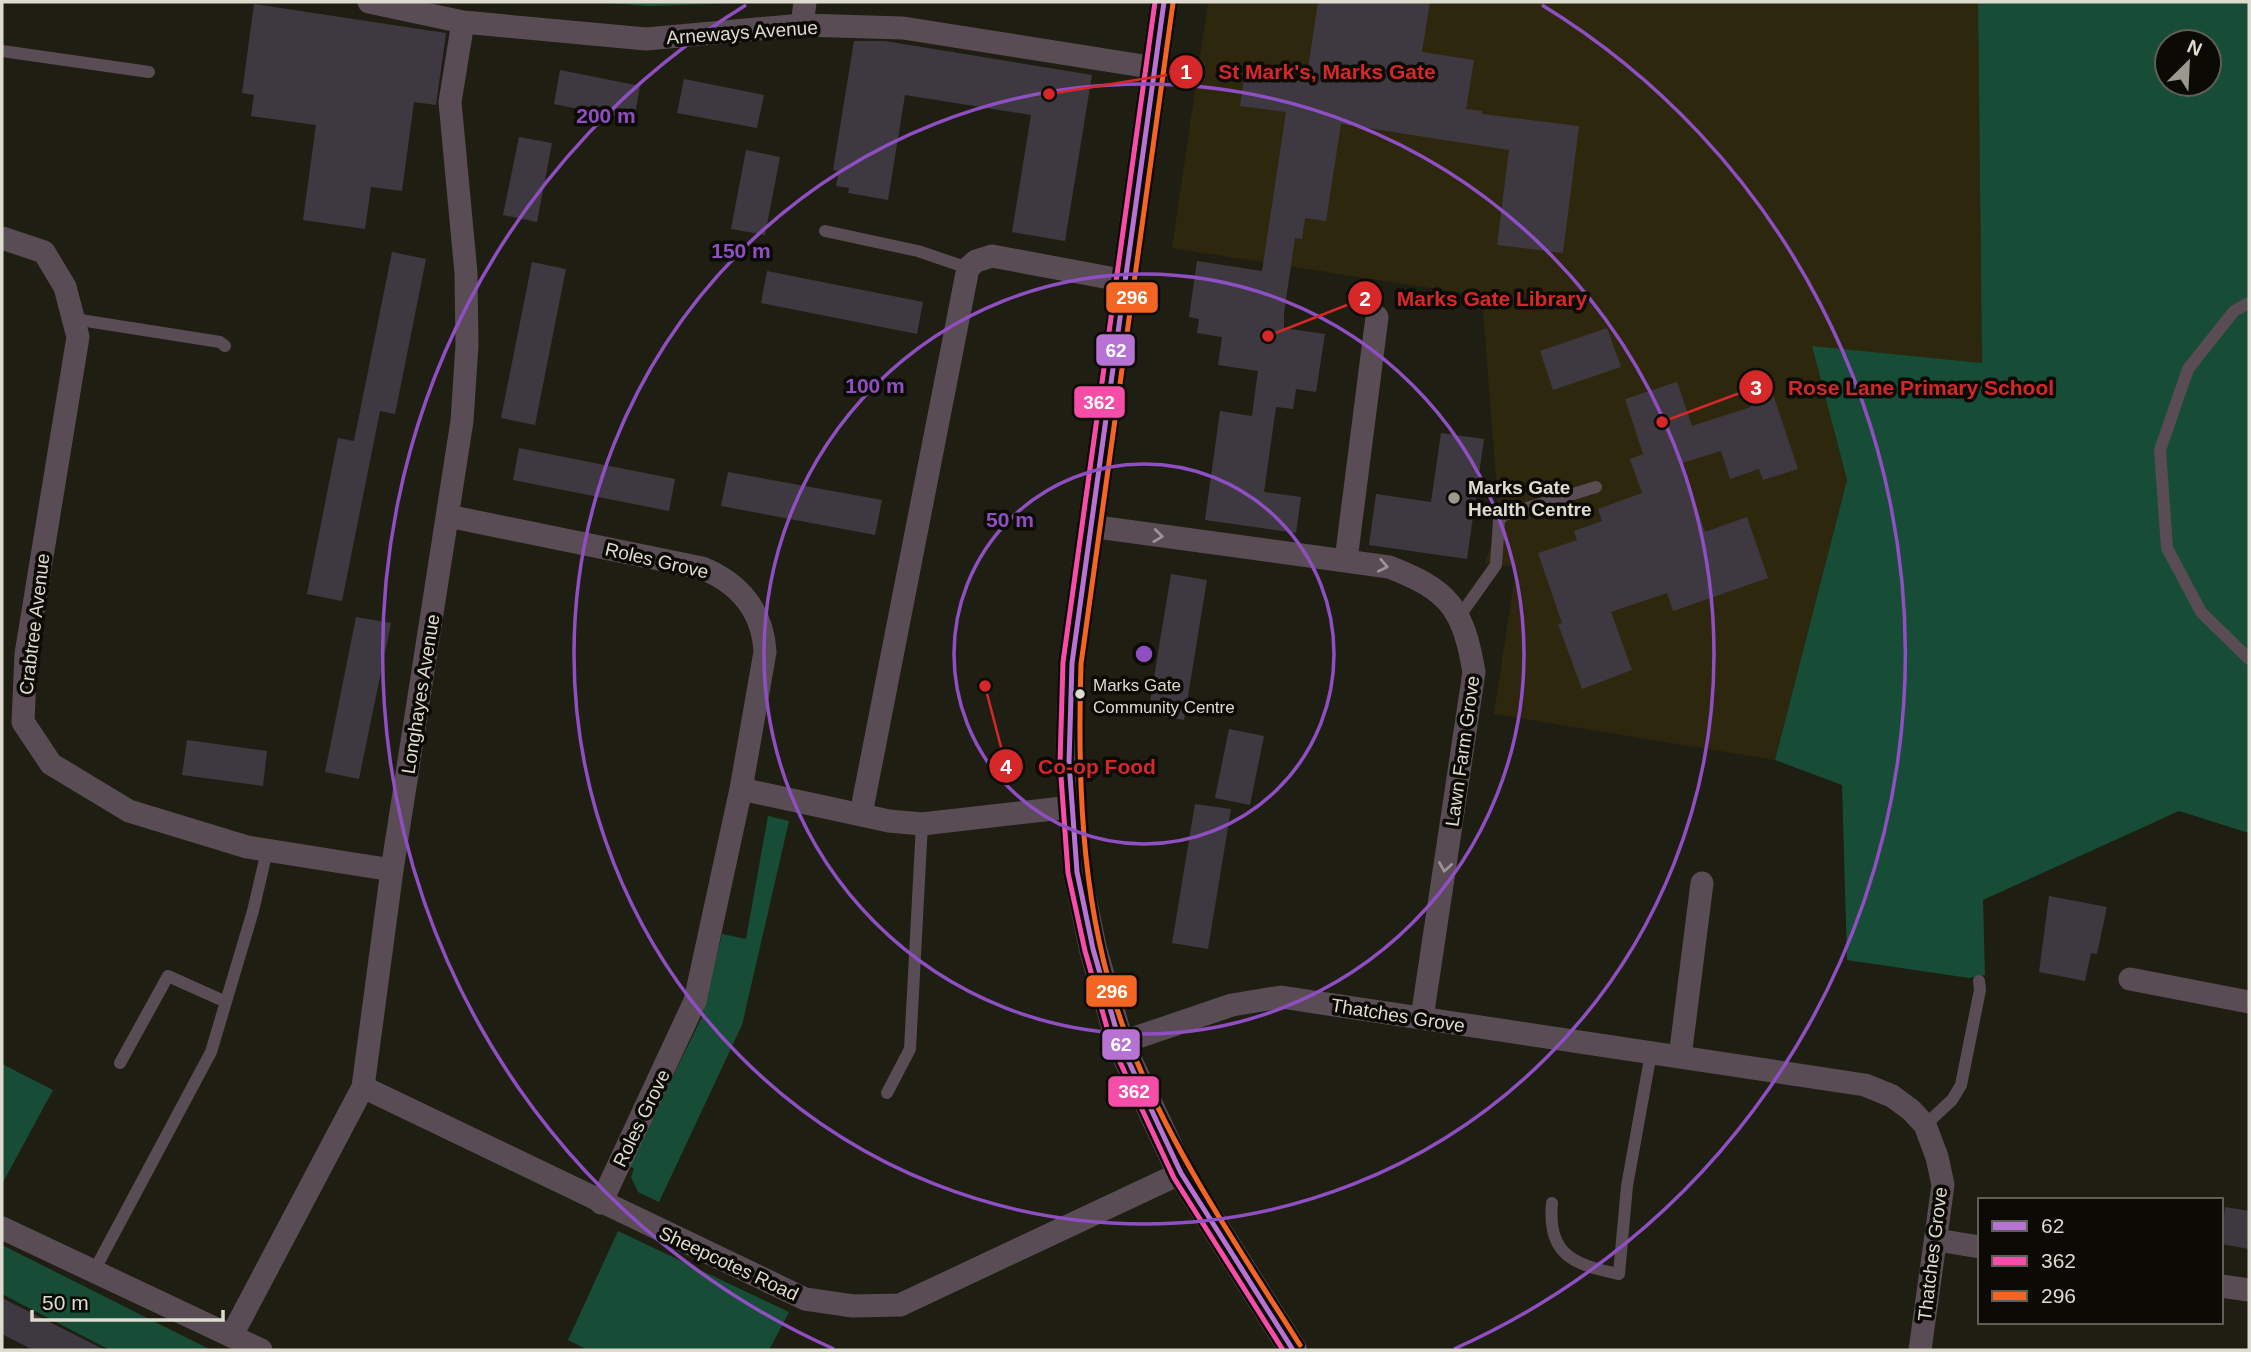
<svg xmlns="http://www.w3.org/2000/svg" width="2251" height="1352" font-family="Helvetica,sans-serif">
	<rect width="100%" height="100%" fill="#1f1e13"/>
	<!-- built -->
	<path fill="#2d270e" d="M1208,2H1978L1982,363L1812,347L1847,480L1775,760L1494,714L1516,567L1485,563L1499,520L1482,296L1172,248Z"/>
	<!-- green -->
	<path fill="#174d36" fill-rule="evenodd" d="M592,2H769L649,6Z
		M1978,2H2249V833L2179,811L1983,900L1985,975L1969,978L1847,960L1842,785L1775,760L1847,480L1812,346L1982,363ZM2167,42H2209V84H2167Z
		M768,816L789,821L742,1025L659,1202L638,1192L631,1177L634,1169L629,1166L702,1017L722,934L746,939Z
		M2,1064L53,1090L2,1184Z
		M618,1231L789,1312L769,1350H588L568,1340Z
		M2,1245L207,1348L212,1350H110L2,1294Z"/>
	<!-- building -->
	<path fill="#3e3940" d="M1318,2H1430L1422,52L1474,60L1466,109L1482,111V114L1579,126L1563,253L1497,245L1509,150L1341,124L1326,221L1305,218L1302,239L1295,238L1284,313V328L1325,334L1316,392L1296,389L1293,409L1276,407L1264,492L1301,497L1296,533L1205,520L1220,411L1252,416L1258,371L1218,365L1222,337L1197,333L1199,319L1189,317L1197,261L1262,271L1286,112L1240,106L1245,72L1306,82Z
		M254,4L446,33L436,105L414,102L402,191L371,187L365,229L303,220L316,125L251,116L254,95L242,93Z
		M854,41H885L1092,75L1065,241L1012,232L1031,115L905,95L888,200L848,193L849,188L836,186L839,171L833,170Z
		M560,70L640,86L634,120L554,104Z
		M684,79L764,95L757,128L677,113Z
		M519,137L552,143L537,222L503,215Z
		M746,150L780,157L765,235L731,229Z
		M392,252L426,259L395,414L380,411L342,601L307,594L338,438L354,441Z
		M532,262L566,269L535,425L501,418Z
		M767,271L923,302L917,334L761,303Z
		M1607,328L1621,367L1553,390L1540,351Z
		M1677,382L1692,426L1751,407L1749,402L1773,394L1798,469L1763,480L1759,469L1730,479L1721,451L1682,463L1705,532L1747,517L1768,578L1673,611L1667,593L1611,612L1632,670L1582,689L1558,624L1562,623L1538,553L1577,540L1574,531L1602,521L1598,509L1642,493L1630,459L1643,454L1625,399Z
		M1441,433L1484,439L1467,559L1369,545L1376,494L1431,502Z
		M519,448L675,479L669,511L513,480Z
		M728,472L882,500L875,535L721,506Z
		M1171,574L1207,580L1184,720L1148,714Z
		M356,617L391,623L359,779L325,772Z
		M1229,729L1264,736L1250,805L1215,798Z
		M187,740L267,751L263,786L182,775Z
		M1195,804L1231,809L1208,949L1172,943Z
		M2049,896L2107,907L2097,954L2091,953L2085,981L2039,972Z
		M2225,1207L2249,1211V1249L2221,1244Z
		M2,1298L105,1350H33L2,1334Z"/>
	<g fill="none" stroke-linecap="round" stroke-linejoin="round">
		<!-- service -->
		<path stroke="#594c54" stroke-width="12" d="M2,51L149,72
			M825,231L918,251L968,268
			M2249,303L2234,311L2188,369L2160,450L2167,548L2201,612L2249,659
			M74,319L220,342L225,346
			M1459,617L1496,565L1499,520L1504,515L1596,487
			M120,1063L168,976L226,1002
			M887,1093L910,1049L922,824
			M1925,1125L1952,1100L1961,1085L1980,990L1979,981
			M1552,1203C1547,1255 1574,1265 1619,1274L1627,1186L1651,1053
			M94,1271L211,1052L253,911L267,851"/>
		<!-- minor -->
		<path stroke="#594c54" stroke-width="23" d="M369,2L463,22L646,39L802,25L903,28L1156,68
			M802,25L805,2
			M2,238L44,252L65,287L78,337L26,654L23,722L51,764L129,811L247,847L392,870
			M448,516L702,568C739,583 763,611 765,652L741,789L695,1001L601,1203
			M1090,526L1389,567C1449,590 1463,608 1474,672L1422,1018
			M1346,560L1377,317
			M741,789L889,821L922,824L1071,807
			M861,814L968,268L976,261L992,256L1126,281
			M2130,979L2249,1002
			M1120,1043L1232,1005L1281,997L1865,1085L1892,1096L1911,1110L1925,1125L1937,1157L1943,1185L1920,1350
			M1680,1057L1702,883
			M363,1087L805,1299L853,1306L900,1305L1181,1173
			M2,1228L261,1350
			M1937,1240L1980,1247
			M2221,1286L2249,1290
			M232,1335L363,1087L392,870L462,421L467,345L466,273L450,102L463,22"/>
		<!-- tertiary -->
		<path stroke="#594c54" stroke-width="28" d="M1164,2L1072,663L1069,762L1077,872L1093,949L1120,1043L1181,1173L1293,1350"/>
		<!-- bus-1 casing -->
		<g stroke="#0c0a04" stroke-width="10">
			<path id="bus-1" d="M1164,2L1072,663L1069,762L1077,872L1093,949L1120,1043L1181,1173L1293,1350"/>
		</g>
		<!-- bus-2 casing -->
		<g stroke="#0c0a04" stroke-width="10">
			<path id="bus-2" d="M1155,2L1063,662L1060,763L1068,873L1085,951L1112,1045L1174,1178L1283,1350"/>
		</g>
		<!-- bus-3 casing -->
		<g stroke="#0c0a04" stroke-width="10">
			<path id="bus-3" d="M1173,3L1081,664C1077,791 1082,920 1128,1040C1171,1150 1238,1247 1300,1345"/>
		</g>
		<!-- bus-1 -->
		<use href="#bus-1" stroke="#b673d3" stroke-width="5"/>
		<!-- bus-2 -->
		<use href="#bus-2" stroke="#f54da8" stroke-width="5"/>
		<!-- bus-3 -->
		<use href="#bus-3" stroke="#f26522" stroke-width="5"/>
	</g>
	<!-- one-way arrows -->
	<defs><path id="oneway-chevron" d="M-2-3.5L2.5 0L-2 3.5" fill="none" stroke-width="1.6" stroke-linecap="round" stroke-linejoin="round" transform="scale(1.75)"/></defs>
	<g stroke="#9c9492">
		<use href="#oneway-chevron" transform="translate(1158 536) rotate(7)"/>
		<use href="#oneway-chevron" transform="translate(1383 566) rotate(12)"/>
		<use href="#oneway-chevron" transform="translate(1445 867) rotate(99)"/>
	</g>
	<!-- distance rings -->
	<g fill="none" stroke="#8f4fc2" stroke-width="3.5">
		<circle cx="1144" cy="654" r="190"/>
		<circle cx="1144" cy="654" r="380"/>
		<circle cx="1144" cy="654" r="570"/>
		<path d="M834 1349A761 761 0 0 1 746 5M1542 5A761 761 0 0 1 1454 1349"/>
	</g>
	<!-- markers -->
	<circle fill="#9b998d" stroke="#0c0a04" stroke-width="2.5" cx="1454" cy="498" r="7"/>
	<circle fill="#dedbcf" stroke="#0c0a04" stroke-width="2.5" cx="1080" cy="694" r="6"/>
	<g text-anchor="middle" stroke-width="7" stroke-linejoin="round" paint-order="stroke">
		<!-- bus labels -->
		<g font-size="17" fill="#dedbcf" stroke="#0c0a04" text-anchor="start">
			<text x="1093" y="691">Marks Gate<tspan x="1093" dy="22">Community Centre</tspan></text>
		</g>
		<!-- street labels -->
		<g font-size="19" fill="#dedbcf" stroke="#0c0a04">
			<text transform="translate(742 32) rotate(-4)" y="7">Arneways Avenue</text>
			<text transform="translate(657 560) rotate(13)" y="7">Roles Grove</text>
			<text transform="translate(34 624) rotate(-83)" y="7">Crabtree Avenue</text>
			<text transform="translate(420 694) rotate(-81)" y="7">Longhayes Avenue</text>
			<text transform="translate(1462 751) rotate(-82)" y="7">Lawn Farm Grove</text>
			<text transform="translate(1398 1015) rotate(9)" y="7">Thatches Grove</text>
			<text transform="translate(641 1118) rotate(-64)" y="7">Roles Grove</text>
			<text transform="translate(1932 1254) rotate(-83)" y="7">Thatches Grove</text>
			<text transform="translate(729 1263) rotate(25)" y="7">Sheepcotes Road</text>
		</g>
		<!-- poi labels -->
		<g font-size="19" font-weight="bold" fill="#dedbcf" stroke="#0c0a04" text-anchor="start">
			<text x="1468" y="494">Marks Gate<tspan x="1468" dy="22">Health Centre</tspan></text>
		</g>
	</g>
	<circle cx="1144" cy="654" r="10" fill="#8f4fc2" stroke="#0c0a04" stroke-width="3.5"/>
	<g font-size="21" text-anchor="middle" font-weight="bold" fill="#8f4fc2" stroke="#0c0a04" stroke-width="7" stroke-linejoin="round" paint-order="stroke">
		<text x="606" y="123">200 m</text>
		<text x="741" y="258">150 m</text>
		<text x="875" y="393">100 m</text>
		<text x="1010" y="527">50 m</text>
	</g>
	<!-- callouts -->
	<path fill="none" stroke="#d62828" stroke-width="2.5" d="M1049 94L1186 72M1268 336L1365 298M1662 422L1756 387M985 686L1006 766"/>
	<g fill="#d62828" stroke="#0c0a04" stroke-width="2.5">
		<circle cx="1049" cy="94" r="7"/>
		<circle cx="1268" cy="336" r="7"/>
		<circle cx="1662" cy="422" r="7"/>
		<circle cx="985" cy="686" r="7"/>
		<circle cx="1186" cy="72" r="18"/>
		<circle cx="1365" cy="298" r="18"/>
		<circle cx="1756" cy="387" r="18"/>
		<circle cx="1006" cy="766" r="18"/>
	</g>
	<g font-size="21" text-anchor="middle" font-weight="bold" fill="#fff">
		<text x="1186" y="79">1</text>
		<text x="1365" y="306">2</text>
		<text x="1756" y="395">3</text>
		<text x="1006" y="774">4</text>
	</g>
	<g font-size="21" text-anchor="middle" font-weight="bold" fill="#d62828" stroke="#0c0a04" stroke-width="7" stroke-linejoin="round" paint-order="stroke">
		<text x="1327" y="79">St Mark's, Marks Gate</text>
		<text x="1492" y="306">Marks Gate Library</text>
		<text x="1921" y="395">Rose Lane Primary School</text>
		<text x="1097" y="774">Co-op Food</text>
	</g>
	<g stroke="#0c0a04" stroke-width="2.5">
		<rect x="1105" y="281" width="54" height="33" rx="7" fill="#f26522"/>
		<rect x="1095" y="333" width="41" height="34" rx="7" fill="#b673d3"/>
		<rect x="1073" y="385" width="53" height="34" rx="7" fill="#f54da8"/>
		<rect x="1085" y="974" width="53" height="34" rx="7" fill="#f26522"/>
		<rect x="1101" y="1028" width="40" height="33" rx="7" fill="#b673d3"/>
		<rect x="1107" y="1075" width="53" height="33" rx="7" fill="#f54da8"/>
	</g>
	<g font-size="19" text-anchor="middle" font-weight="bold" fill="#fff">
		<text x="1132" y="304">296</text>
		<text x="1116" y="357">62</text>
		<text x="1099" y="409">362</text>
		<text x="1112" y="998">296</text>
		<text x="1121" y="1051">62</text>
		<text x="1134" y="1098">362</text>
	</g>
	<!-- border -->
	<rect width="2251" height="1352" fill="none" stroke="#dedbcf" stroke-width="7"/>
	<!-- legend -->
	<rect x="1978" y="1198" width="245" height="126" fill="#0c0a04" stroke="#605e55" stroke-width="2"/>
	<rect x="1992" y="1221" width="35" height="10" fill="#b673d3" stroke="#605e55" stroke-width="2"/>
	<text x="2041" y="1233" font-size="21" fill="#dedbcf">62</text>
	<rect x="1992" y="1256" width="35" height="10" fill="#f54da8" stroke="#605e55" stroke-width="2"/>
	<text x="2041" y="1268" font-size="21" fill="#dedbcf">362</text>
	<rect x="1992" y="1291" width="35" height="10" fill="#f26522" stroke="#605e55" stroke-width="2"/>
	<text x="2041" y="1303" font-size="21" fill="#dedbcf">296</text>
	<!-- north arrow -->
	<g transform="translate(2188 63) rotate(24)"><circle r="33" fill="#0c0a04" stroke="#605e55" stroke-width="2"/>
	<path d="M0-5L12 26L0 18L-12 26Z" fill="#9b998d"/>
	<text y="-10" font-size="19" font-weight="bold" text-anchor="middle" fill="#dedbcf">N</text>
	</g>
	<!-- scale -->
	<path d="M32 1310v10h191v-10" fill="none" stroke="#dedbcf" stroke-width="3.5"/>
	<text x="42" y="1310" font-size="21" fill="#dedbcf" stroke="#0c0a04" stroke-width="5" paint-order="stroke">50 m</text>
</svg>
